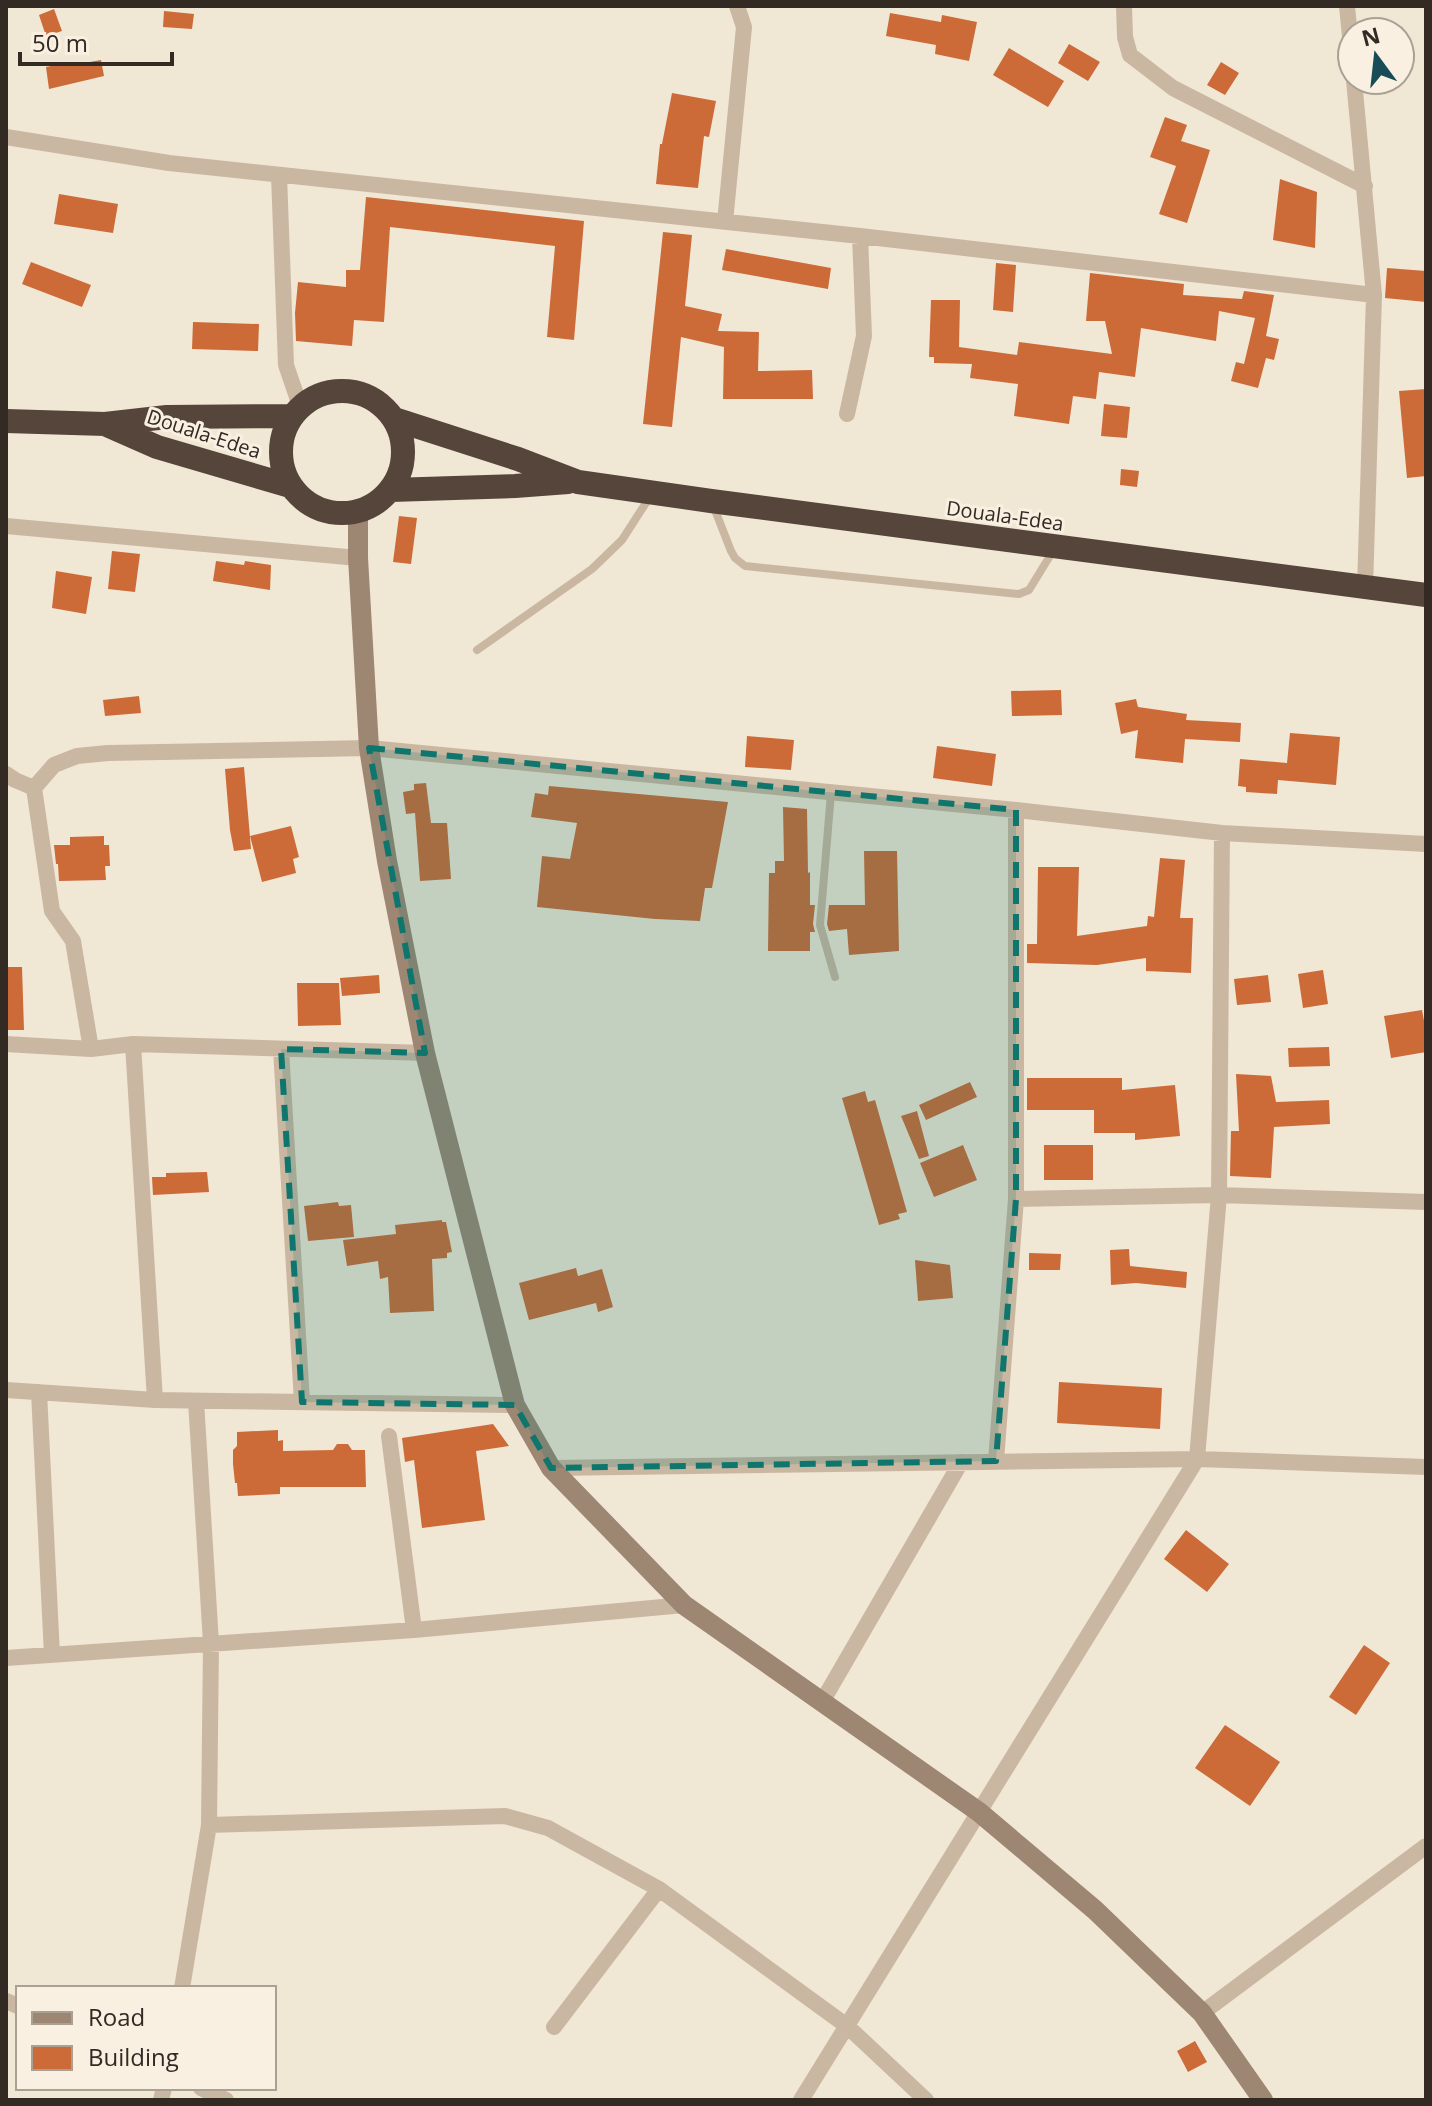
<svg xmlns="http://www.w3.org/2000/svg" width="1432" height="2106" font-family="'Open Sans',sans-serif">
	<rect width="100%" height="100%" fill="#f1e7d5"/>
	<!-- building -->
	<path fill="#cc6a38" d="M54,9L62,31L46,36L39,15Z
		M164,11L194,14L192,29L163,27Z
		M890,13L941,22L942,15L977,22L969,61L935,54L936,45L886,36Z
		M1069,44L1100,62L1088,81L1058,63Z
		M1009,48L1064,81L1048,107L993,75Z
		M101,60L104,76L49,89L46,67L66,63L67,66Z
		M1221,62L1239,73L1225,95L1207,85Z
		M672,93L716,101L709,137L704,136L698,188L656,184L660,144H662Z
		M1165,117L1187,125L1181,141L1210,150L1187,223L1159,214L1176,166L1150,157Z
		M1280,179L1317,192L1315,248L1273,240Z
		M59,194L118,204L113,233L54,224Z
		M366,197L584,221L574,340L547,337L555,246L390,227L384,322L354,320L352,346L296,341L295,313L298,282L346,287V270H360Z
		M663,232L692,235L685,306L722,314L718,331L759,332L758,371L812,370L813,399H723L724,347L681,337L672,427L643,424Z
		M726,249L831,268L828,289L722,270Z
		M31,262L91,285L82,307L22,284Z
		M996,263L1016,265L1013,312L993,310Z
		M1387,268L1426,271V302L1385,298Z
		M1090,273L1184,284L1183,295L1242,299L1244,291L1274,295L1266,336L1279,339L1274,360L1266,358L1258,388L1231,381L1236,362L1244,364L1255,318L1219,311L1216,341L1141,328L1135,377L1099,372L1096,399L1073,396L1069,424L1014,416L1018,384L970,378L972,364L934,363V357H929L931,300H960L959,347L1017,355L1019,342L1112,354L1105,321H1086Z
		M193,322L259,324L258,351L192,349Z
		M1426,389V476L1407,478L1399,391Z
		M1104,404L1130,407L1127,438L1101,436Z
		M1121,469L1139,471L1137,487L1120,485Z
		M399,516L417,518L411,564L393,562Z
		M112,551L140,554L135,592L108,589Z
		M216,561L244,565L245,561L271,565L270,590L213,581Z
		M56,571L92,577L86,614L52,608Z
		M1061,690L1062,715L1012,716L1011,691Z
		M139,696L141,713L105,716L103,700Z
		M1136,699L1138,707L1187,714L1186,720L1241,723L1240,742L1185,739L1183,763L1135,758L1138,730L1121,734L1115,703Z
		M1290,733L1340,737L1336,785L1278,780L1277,794L1246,792V787L1238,786L1240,759L1287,763Z
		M747,736L794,740L791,770L745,767Z
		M937,746L996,754L992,786L933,778Z
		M244,767L251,849L234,851L230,830L225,769Z
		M426,783L431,823H447L451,879L420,881L415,813L406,814L403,792L414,790V784Z
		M549,786L728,802L712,888H705L700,921L655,919L537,907L542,856L570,859L577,823L531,817L535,793L548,795Z
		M783,807L807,809L808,873L810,872V905H815L813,924L815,932H810V951H768L769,873H775V861H784Z
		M291,826L299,857L293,859L296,873L262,882L250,836Z
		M104,836V845H109L110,866H105L106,880L59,881L58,864H56L54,845H70V837Z
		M864,851H897L899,951L849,955L847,929L829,931L827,924L829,905H865Z
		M1160,858L1185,860L1180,918H1193L1191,973L1146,971V958L1097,965L1027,963V944H1037L1038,867H1079L1077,936L1147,926L1148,916L1154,917Z
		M6,967H22L24,1030H6Z
		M1323,970L1328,1004L1303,1008L1298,974Z
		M379,975L380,993L342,996L340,978Z
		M1268,975L1271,1002L1237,1005L1234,979Z
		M297,983H339L341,1025L298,1026Z
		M1422,1010L1426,1031V1052L1391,1058L1384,1016Z
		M1329,1047L1330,1066L1289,1067L1288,1048Z
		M1236,1074L1271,1076L1276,1102L1329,1100L1330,1124L1274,1127L1271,1178L1230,1176L1231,1131H1239Z
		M1027,1078H1122V1090L1175,1085L1180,1136L1135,1140V1133H1094V1110H1027Z
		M970,1082L977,1097L926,1120L919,1105Z
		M865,1091L868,1102L875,1100L907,1212L898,1214L900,1219L879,1225L842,1098Z
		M917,1111L929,1156L919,1159L901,1116Z
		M963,1145L977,1180L934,1197L920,1163Z
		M1044,1145H1093V1180H1044Z
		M207,1172L209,1192L153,1195L152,1177H166V1173Z
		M338,1202L339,1206L351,1205L354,1237L308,1241L304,1206Z
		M442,1220V1222H446L452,1252L447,1253V1258L432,1259L434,1311L390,1313L388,1277L380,1279L378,1261L347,1266L343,1240L396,1234L395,1225Z
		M1129,1249L1130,1266L1187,1272L1186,1288L1136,1283L1111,1285L1110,1250Z
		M1029,1253L1061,1254L1060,1270H1029Z
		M915,1260L950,1265L953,1298L918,1301Z
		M576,1268L578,1276L602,1269L613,1307L598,1312L596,1303L529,1320L519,1283Z
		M1059,1382L1162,1388L1160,1429L1057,1423Z
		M493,1424L509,1446L476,1451L485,1520L422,1528L414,1460L405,1462L402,1438Z
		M278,1430V1441L283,1440V1451L333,1450L337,1444H348L352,1450H365L366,1487H280V1494L238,1496L237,1483H235L233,1464V1450L237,1446V1432Z
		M1186,1530L1229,1564L1207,1592L1164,1559Z
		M1364,1645L1390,1663L1356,1715L1329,1697Z
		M1225,1725L1280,1762L1250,1806L1195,1768Z
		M1195,2041L1207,2062L1188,2072L1177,2051Z"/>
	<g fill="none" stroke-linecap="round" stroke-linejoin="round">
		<!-- lane -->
		<path stroke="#cab7a1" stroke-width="8" d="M713,505L731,551L735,558L745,566L1019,594L1029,590L1053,551
			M477,650L592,569L622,540L651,495
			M831,793L820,925L835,977"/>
		<!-- street -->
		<path stroke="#cab7a1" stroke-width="16" d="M1124,6L1125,37L1130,55L1173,88L1365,186
			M1347,6L1352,57
			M1354,80L1374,295L1365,588
			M6,137L169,163L860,236L1374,295
			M279,175L286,365L300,406
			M725,222L744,27L737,6
			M847,414L864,336L860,236
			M6,526L358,558
			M6,774L15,780L34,788
			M6,1044L91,1049L133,1044L425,1053
			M133,1044L155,1400
			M91,1049L73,941L52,911L34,788L54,765L77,756L108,753L369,748L1016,810L1222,833L1426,844
			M281,1049L302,1402
			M1016,1199L1219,1195L1426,1202
			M6,1390L155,1400L515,1405
			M39,1392L52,1655
			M389,1436L414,1630
			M996,1461L1016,1199V810
			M551,1468L1197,1459L1426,1467
			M6,1658L414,1630L684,1605
			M822,1702L961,1462
			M209,1825L505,1816L548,1828L659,1889L847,2026L926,2100
			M182,1988L209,1825L211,1643L196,1401
			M6,2001L18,2006
			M1202,2013L1426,1846
			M554,2027L659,1889
			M201,2088L226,2100
			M161,2100L164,2088
			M801,2100L1197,1459L1219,1195L1222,833"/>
		<!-- secondary -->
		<path stroke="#9d8672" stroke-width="20" d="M358,511V558L369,748L387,861L425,1053L515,1405L551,1468L684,1605L979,1812L1095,1910L1202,2013L1263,2100"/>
		<!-- highway -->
		<path stroke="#55453a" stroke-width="24" d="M281 452a61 61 0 1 1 122 0a61 61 0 1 1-122 0Z
			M394,419L518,459L578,482L711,501L1426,595
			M6,421L105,424L167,417L292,416
			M107,425L157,447L290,486
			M391,490L515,486L568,482"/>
	</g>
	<!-- marked area -->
	<path fill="#0f766e" fill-opacity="0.2" stroke="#0f766e" stroke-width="6" stroke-dasharray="16 10" stroke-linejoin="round" d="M369,748L1016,810V1199L996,1461L551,1468L515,1405L302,1402L281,1049L425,1053Z"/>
	<g text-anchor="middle" stroke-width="6" stroke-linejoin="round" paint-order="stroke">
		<!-- street labels -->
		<g font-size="20" fill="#332a24" stroke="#f9f0e1">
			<text transform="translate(204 434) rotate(18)" y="7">Douala-Edea</text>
			<text transform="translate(1005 516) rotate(8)" y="7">Douala-Edea</text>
		</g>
	</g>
	<!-- border -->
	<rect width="1432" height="2106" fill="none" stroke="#332a24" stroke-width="16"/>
	<!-- legend -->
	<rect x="16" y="1986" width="260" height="104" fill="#f9f0e1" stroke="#aaa195" stroke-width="2"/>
	<rect x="32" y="2012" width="40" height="12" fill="#9d8672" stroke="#aaa195" stroke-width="2"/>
	<text x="88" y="2026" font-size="24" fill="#332a24">Road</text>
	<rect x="32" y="2046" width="40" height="24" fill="#cc6a38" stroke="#aaa195" stroke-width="2"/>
	<text x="88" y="2066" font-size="24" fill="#332a24">Building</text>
	<!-- north arrow -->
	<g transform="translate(1376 56) rotate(345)"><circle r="38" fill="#f9f0e1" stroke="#aaa195" stroke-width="2"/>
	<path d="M0-6L14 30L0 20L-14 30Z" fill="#184c56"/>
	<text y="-12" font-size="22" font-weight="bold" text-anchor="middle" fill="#332a24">N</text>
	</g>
	<!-- scale -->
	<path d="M20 52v12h152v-12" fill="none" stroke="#332a24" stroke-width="4"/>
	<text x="32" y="52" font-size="24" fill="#332a24" stroke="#f9f0e1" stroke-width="6" paint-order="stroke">50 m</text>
</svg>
